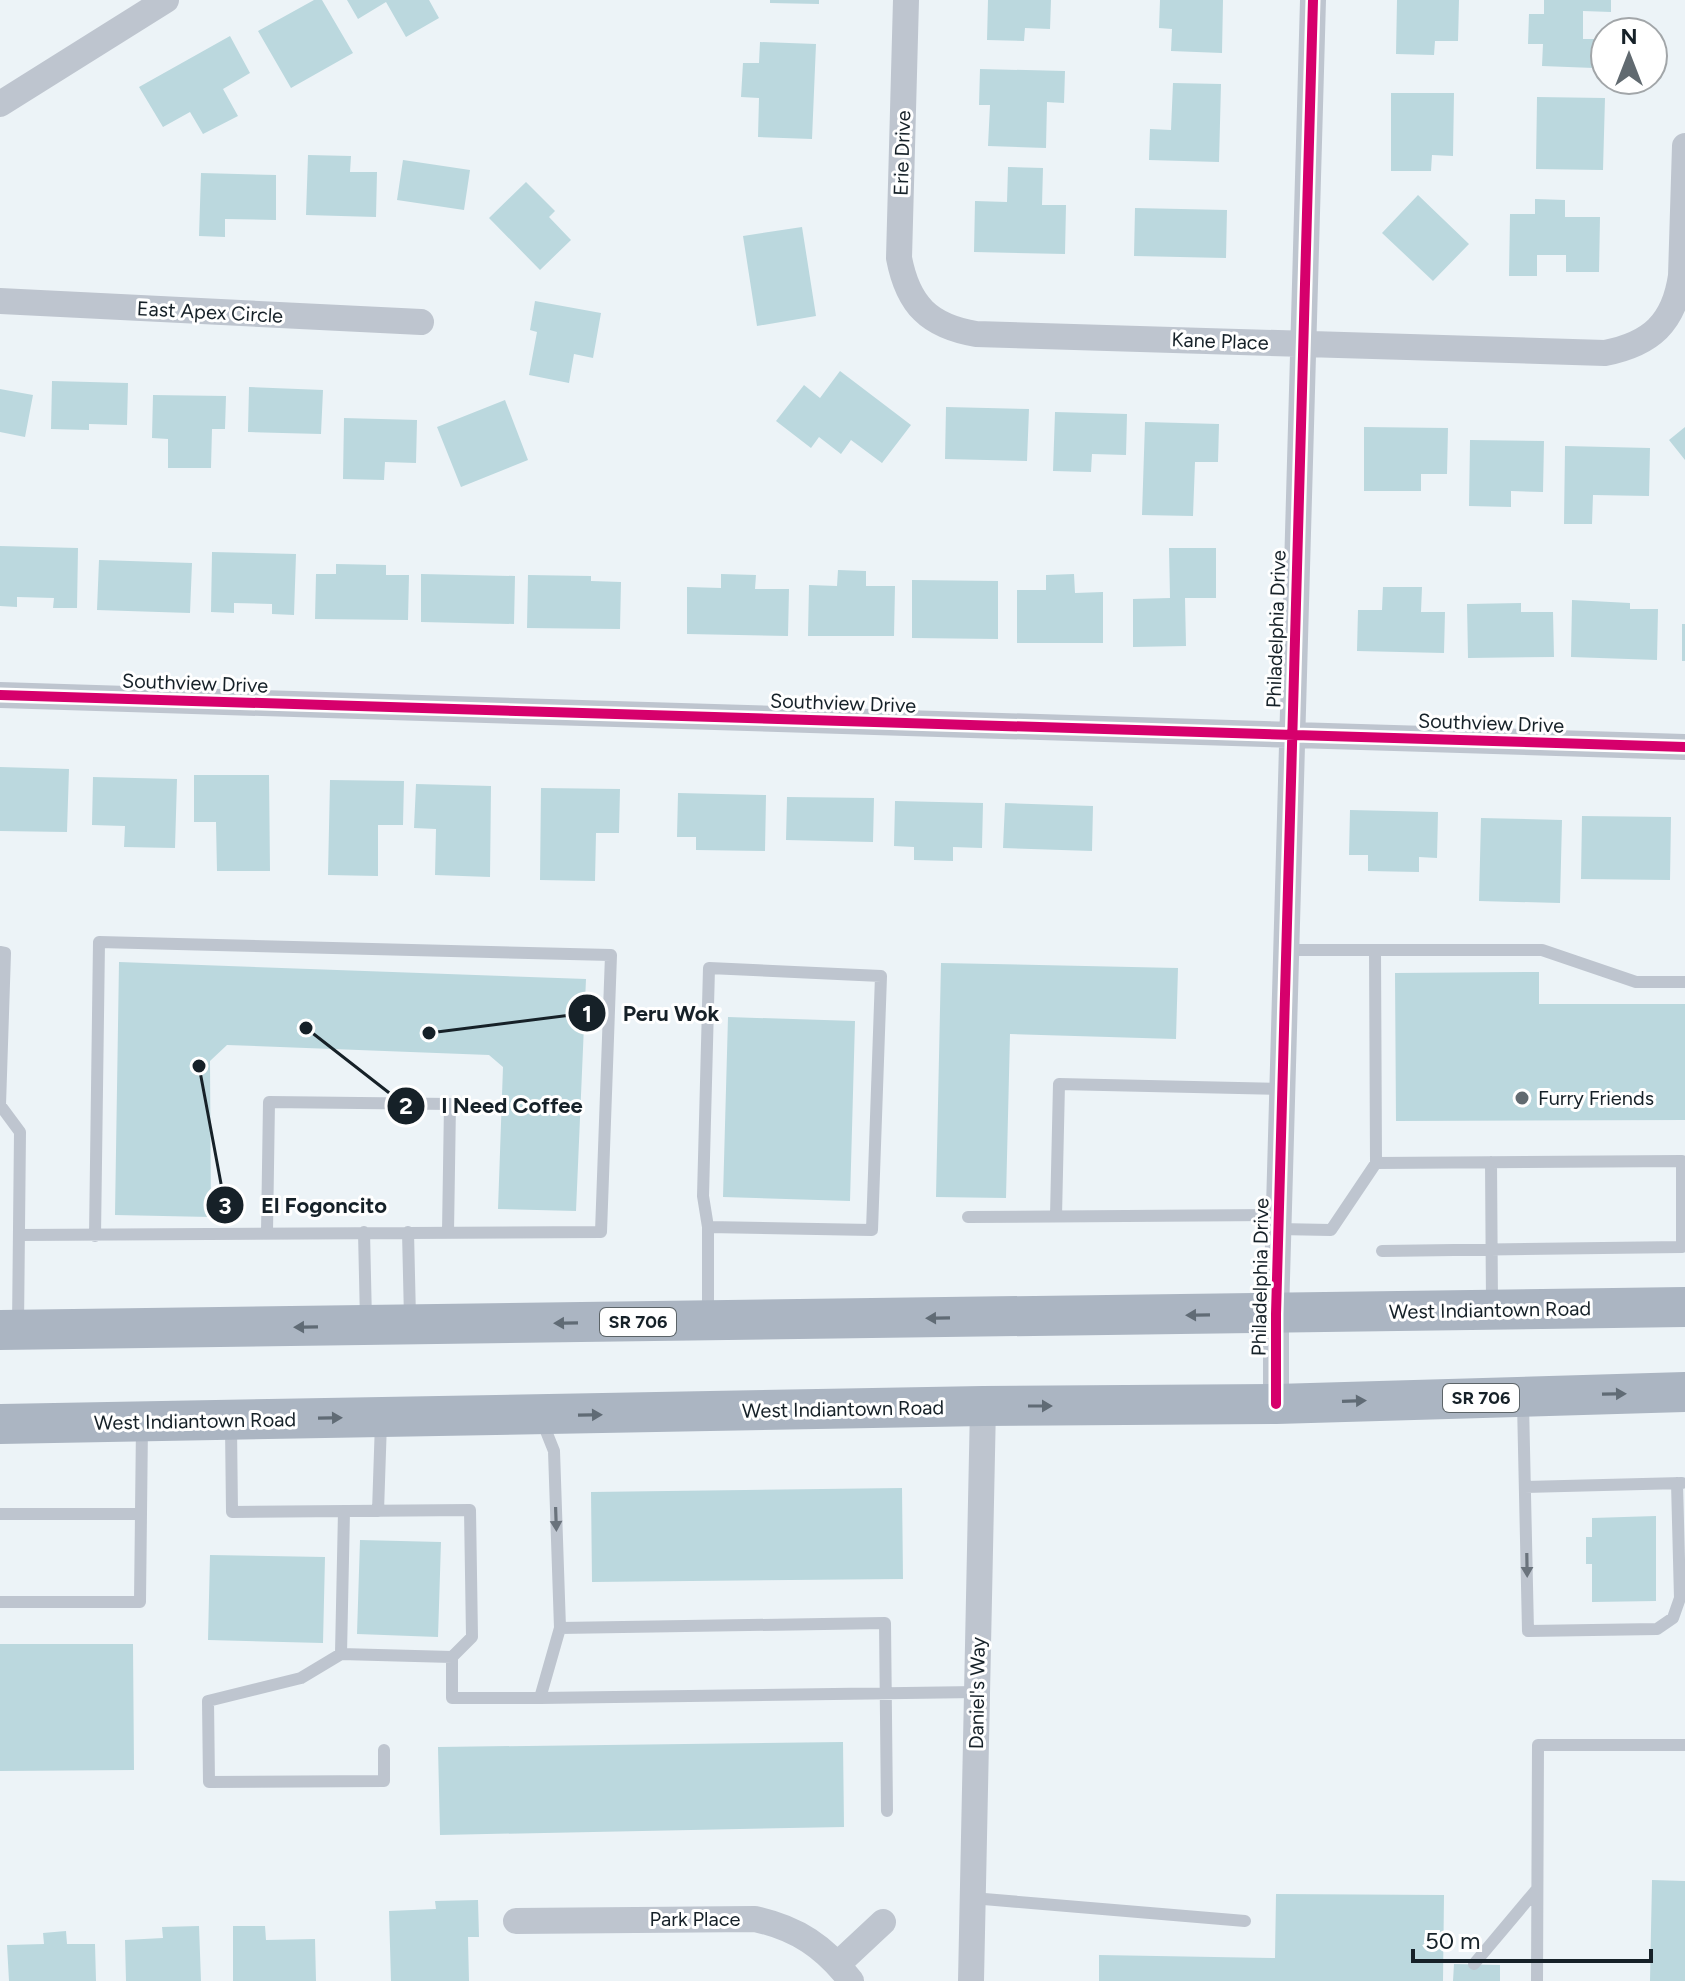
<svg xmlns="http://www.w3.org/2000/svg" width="1685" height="1981" font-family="Figtree,sans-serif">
	<rect width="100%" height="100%" fill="#ecf3f7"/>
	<!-- building -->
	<path fill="#bbd8de" d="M314,0H322L353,53L291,88L258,31Z
		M347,0H429L439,18L406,37L386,2L358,19Z
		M770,0H819V4L770,3Z
		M988,0H1051L1050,29L1025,28L1024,41L987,40Z
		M1160,0H1223L1222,53L1171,51L1172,29L1159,28Z
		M1397,0H1459L1458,41H1435L1434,55L1396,54Z
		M1544,0H1611V12L1583,11V39H1595L1594,68L1542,66L1543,44H1528L1529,14H1544Z
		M230,36L250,73L223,89L238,116L203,134L190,112L163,127L139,87Z
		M760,42L816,44L812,139L758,137L759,98L741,97L743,63H759Z
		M980,69L1065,71L1064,103L1047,102L1046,148L988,146L990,105H979Z
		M1173,83L1221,84L1219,162L1149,160L1150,129L1171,130Z
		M1391,93H1454L1453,156L1432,155L1431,171H1391Z
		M1537,97L1605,98L1603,170L1536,169Z
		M308,155L351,156L350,172H377L376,217L306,215Z
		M403,160L470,170L464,210L397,200Z
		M1008,167L1043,168L1042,205H1066L1065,254L974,252L975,201L1007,202Z
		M201,173L276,175V220L225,219V237L199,236Z
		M526,182L555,211L549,217L571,240L540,270L489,218Z
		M1418,195L1469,244L1433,281L1382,233Z
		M1535,199L1565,200V217H1600L1599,272H1566V255H1537V276H1509L1510,214H1535Z
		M1135,208L1227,210L1226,258L1134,256Z
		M802,227L816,316L757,326L743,236Z
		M535,301L601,313L593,358L574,354L569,383L529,375L537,332L530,330Z
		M840,371L911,425L882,463L851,440L841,454L819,437L811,448L776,421L804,385L820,398Z
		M52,381L128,383L127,425L89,424V430L51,429Z
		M249,387L323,390L321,434L248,432Z
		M0,389L33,395L25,437L0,432Z
		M153,395L226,396L225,429H212L211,468H168V439L152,438Z
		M505,400L528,460L461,487L437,427Z
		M946,407L1029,409L1027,461L945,459Z
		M1055,412L1127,414L1126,455L1092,454L1091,472L1053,471Z
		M344,418L417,420L416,463L385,462L384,480L343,479Z
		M1145,422L1219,424L1218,462H1195L1193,516L1142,515Z
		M1364,427L1448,428L1447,474H1421V491H1364Z
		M1685,427V460L1669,440Z
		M1470,440L1544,441L1543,492L1511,491V507L1469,506Z
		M1565,446L1650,448L1649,496L1593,495L1592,524H1564Z
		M0,546L78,548L77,608H53L54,598L17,597V607L0,606Z
		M1169,548H1216V598H1185L1186,646L1133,647V599L1170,598Z
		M212,552L296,554L294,615L272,614V604L234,603V613L211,612Z
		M99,560L192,563L190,613L97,610Z
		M336,564L386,565V575H409L408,620L315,619L316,574H336Z
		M838,570L866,571V586H895L894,636H808L809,585L837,586Z
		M421,574L515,576L514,624L421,622Z
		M721,574L756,575L755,589H789L788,636L687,634V587L721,588Z
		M1074,574L1075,593L1103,592V643H1017V590H1046V575Z
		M528,575L591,576V581L621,582L620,629L527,628Z
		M912,580L998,581V639L912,638Z
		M1383,587H1422L1421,612H1445L1444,653L1357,651L1358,610H1382Z
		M1572,600L1630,603V609H1658L1657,660L1571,657Z
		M1521,603V612H1553L1554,657L1468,658L1467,604Z
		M1682,624H1685V661H1682Z
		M0,767L69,769L67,832L0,831Z
		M194,775H269L270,871H217L216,822H194Z
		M93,777L177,779L175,848L124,847L125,826L92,825Z
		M330,780L404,781L403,825H378V876L328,875Z
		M416,784L491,786L490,877L435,875L436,829L414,828Z
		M541,788L620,789L619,833H596L595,881L540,880Z
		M678,793L766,795L765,851L696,850V837H677Z
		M787,797L874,798L873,842L786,840Z
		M895,801L983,803L982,848L953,847V861L914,860V847L894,846Z
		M1005,803L1093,806L1092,851L1003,848Z
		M1350,810L1438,812L1437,858L1419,857V872L1368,871V855H1349Z
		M1582,816L1671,817L1670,880L1581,879Z
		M1481,818L1562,820L1560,903L1479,901Z
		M119,962L586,979L576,1211L498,1209L503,1067L489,1055L227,1045L210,1061L211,1217L115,1215Z
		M941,963L1178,968L1176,1039L1010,1034L1006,1198L936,1197Z
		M1539,972V1004H1685V1120L1396,1121L1395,973Z
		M728,1017L855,1021L850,1201L723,1197Z
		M902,1488L903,1579L592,1582L591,1492Z
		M1656,1516V1601L1592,1602V1564H1586V1537H1592V1518Z
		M360,1540L441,1542L438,1637L357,1634Z
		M210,1555L325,1557L323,1643L208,1640Z
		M0,1644H133L134,1770L0,1771Z
		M843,1742L844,1827L440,1835L438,1747Z
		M1652,1880L1685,1881V1981H1650Z
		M1276,1894L1444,1895L1443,1981H1099V1955L1275,1958Z
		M478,1900L479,1937H468L469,1981H391L389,1911L436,1909L435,1901Z
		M199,1926L201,1981H126L125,1940L163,1938L162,1927Z
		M233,1926H265L266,1940L315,1939L316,1981H233Z
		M66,1931L67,1944H95L96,1981H9L7,1945L44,1944L43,1933Z
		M1454,1964L1500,1965V1981H1453Z"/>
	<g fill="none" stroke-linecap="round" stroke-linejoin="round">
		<!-- lane -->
		<path stroke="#bec5cf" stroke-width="12" d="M1286,950H1542L1636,982H1685
			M1375,950L1376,1163
			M0,952L5,953L0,1105L20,1132L18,1326
			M1491,1162L1492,1303
			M1056,1216L1059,1084L1282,1089
			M968,1217L1279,1215
			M708,1227L872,1230L881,976L709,968L703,1196L708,1227V1314
			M1278,1229L1331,1230L1376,1163L1682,1161V1247L1382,1251
			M267,1232L269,1102L450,1104L448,1232
			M364,1232L366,1321
			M408,1232L410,1318
			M19,1235L601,1232L611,955L99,942L95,1236
			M1523,1403L1528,1631L1657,1629L1673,1618L1680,1598L1677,1483
			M231,1427L232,1512L470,1510L472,1637L452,1657V1698H540L560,1628L554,1451L542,1421
			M1525,1487L1682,1483
			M344,1511L341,1654L301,1678L208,1701L209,1782L384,1781V1750
			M378,1511L381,1422
			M0,1514H140
			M0,1602H140L142,1425
			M560,1628L885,1623L887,1811
			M341,1654L452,1657
			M540,1698L977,1692
			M972,1898L1245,1921
			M1474,1964L1537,1889
			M1537,1981L1538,1745H1685"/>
		<!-- street -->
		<path stroke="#bec5cf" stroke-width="26" d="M906,0L899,258C908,305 929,326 976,334L1605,353C1651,344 1674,323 1681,276L1685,146
			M0,104L166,0
			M0,301L421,322
			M0,695L1685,747
			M1276,1404V1314L1313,0
			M516,1921L755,1919C797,1928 825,1947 851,1981
			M838,1964L883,1922
			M971,1981L983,1406"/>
		<!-- primary -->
		<path stroke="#abb5c2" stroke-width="40" d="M0,1330L1685,1307
			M0,1424L983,1406L1276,1404L1685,1392"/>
		<!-- cycleway casing -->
		<g stroke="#fff" stroke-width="15">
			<path id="cycleway" d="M0,695L1685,747
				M1276,1404V1314L1313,0"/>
		</g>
		<!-- cycleway -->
		<use href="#cycleway" stroke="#d6006c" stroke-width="10"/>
	</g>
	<!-- one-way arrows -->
	<defs><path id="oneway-solid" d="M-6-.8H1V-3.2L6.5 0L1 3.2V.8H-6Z" transform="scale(2)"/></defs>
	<g fill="#606b75">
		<use href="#oneway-solid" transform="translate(1198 1315) rotate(179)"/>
		<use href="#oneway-solid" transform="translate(938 1318) rotate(179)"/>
		<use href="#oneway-solid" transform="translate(566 1323) rotate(179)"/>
		<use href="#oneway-solid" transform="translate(306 1327) rotate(179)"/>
		<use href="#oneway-solid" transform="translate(1614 1394) rotate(-1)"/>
		<use href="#oneway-solid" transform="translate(1354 1401) rotate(-2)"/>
		<use href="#oneway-solid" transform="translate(1040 1406)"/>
		<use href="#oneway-solid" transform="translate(590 1415) rotate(-1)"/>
		<use href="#oneway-solid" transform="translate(330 1418) rotate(-1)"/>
	</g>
	<g fill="#6a737c">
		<use href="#oneway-solid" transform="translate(556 1519) rotate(88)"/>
		<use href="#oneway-solid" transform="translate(1527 1565) rotate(89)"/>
	</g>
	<!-- markers -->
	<circle fill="#616a70" stroke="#fff" stroke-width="3" cx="1522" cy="1098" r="8"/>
	<g text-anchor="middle" stroke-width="6" stroke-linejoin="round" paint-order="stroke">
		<!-- shield labels -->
		<g fill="#fff" stroke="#5c6468" stroke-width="2">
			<rect x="600" y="1308" width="76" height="28" rx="6"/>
			<rect x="1443" y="1384" width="76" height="28" rx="6"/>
		</g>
		<g font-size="18" font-weight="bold" fill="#162128">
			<text x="638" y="1328">SR 706</text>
			<text x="1481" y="1404">SR 706</text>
		</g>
		<!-- street labels -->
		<g font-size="20" fill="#162128" stroke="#fff">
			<text transform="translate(902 153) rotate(-88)" y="7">Erie Drive</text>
			<text transform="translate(210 312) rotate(3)" y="7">East Apex Circle</text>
			<text transform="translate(1220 341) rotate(2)" y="7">Kane Place</text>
			<text transform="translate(1276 629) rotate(-88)" y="7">Philadelphia Drive</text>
			<text transform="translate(195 683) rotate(2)" y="7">Southview Drive</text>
			<text transform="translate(843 703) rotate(2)" y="7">Southview Drive</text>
			<text transform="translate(1491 723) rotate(2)" y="7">Southview Drive</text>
			<text transform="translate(1260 1277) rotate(-89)" y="7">Philadelphia Drive</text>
			<text transform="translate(1490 1310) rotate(-1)" y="7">West Indiantown Road</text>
			<text transform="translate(843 1409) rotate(-1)" y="7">West Indiantown Road</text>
			<text transform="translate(195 1421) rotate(-1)" y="7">West Indiantown Road</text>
			<text transform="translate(977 1693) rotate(-89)" y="7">Daniel's Way</text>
			<text x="695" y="1926">Park Place</text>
		</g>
		<!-- poi labels -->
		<g font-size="20" fill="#162128" stroke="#fff" text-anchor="start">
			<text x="1538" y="1105">Furry Friends</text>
		</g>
	</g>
	<!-- callouts -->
	<path fill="none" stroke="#162128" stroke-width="3" d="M429 1033L587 1013M306 1028L406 1106M199 1066L225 1205"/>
	<g fill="#162128" stroke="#fff" stroke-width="3">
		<circle cx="429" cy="1033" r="8"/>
		<circle cx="306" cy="1028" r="8"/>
		<circle cx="199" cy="1066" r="8"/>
		<circle cx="587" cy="1013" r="20"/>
		<circle cx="406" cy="1106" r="20"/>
		<circle cx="225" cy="1205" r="20"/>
	</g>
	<g font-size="24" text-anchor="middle" font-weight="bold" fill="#fff">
		<text x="587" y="1022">1</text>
		<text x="406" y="1114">2</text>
		<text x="225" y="1214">3</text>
	</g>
	<g font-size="22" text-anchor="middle" font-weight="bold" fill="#162128" stroke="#fff" stroke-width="6" stroke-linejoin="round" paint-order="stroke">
		<text x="671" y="1021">Peru Wok</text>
		<text x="512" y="1113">I Need Coffee</text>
		<text x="324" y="1213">El Fogoncito</text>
	</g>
	<!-- north arrow -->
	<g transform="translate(1629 56)"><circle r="38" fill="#ffffff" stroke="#a2a6a9" stroke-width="2"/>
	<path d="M0-6L14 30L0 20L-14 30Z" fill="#616a70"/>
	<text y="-12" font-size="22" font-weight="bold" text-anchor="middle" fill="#162128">N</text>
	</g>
	<!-- scale -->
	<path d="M1413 1949v12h238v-12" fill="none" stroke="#162128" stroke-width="4"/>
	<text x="1425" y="1949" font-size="24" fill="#162128" stroke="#ffffff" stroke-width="6" paint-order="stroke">50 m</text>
</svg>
